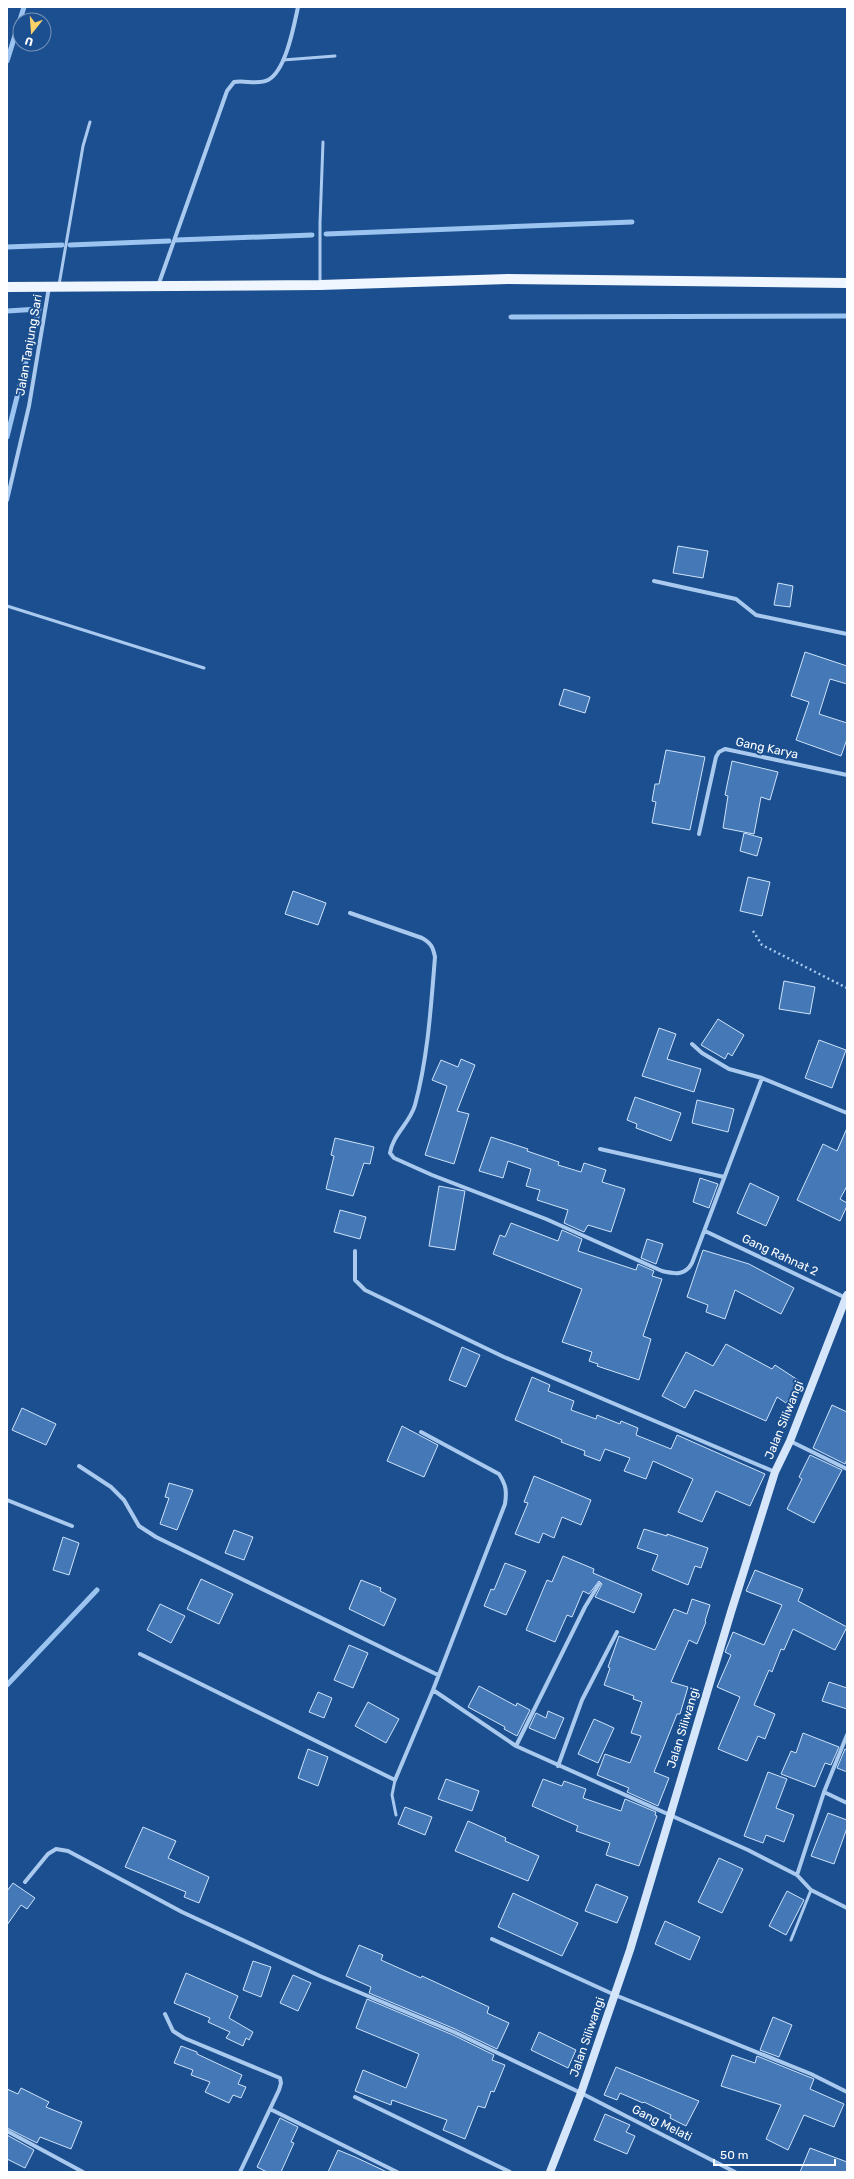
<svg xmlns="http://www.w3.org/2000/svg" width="854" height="2179" font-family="Rubik,sans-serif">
	<rect width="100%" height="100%" fill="#1b4f8f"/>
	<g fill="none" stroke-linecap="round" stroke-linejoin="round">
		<!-- stream -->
		<path stroke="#9cc4f0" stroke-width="5" d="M7,61L24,7
			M326,234L632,222
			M176,240L312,235
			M70,245L169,241
			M7,247L62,245
			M7,311L39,309L7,437
			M511,317L847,316
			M7,1685L97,1590"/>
	</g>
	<!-- building -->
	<path fill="#4478b7" stroke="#cfe3fa" d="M678,546L708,551L703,578L673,573Z
		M778,583L793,586L790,607L774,605Z
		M805,652L847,666V684L830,679L819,714L847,723V739L841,756L796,740L809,702L791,696Z
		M564,689L590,697L585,713L559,705Z
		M666,750L705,757L690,830L652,823L656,802L652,801L655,784H659Z
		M732,761L778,772L770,800L761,797L754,834L723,828L728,796L725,795Z
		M744,833L762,838L757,856L740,851Z
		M748,877L770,882L762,916L740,911Z
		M293,891L326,903L318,925L285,914Z
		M784,981L815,987L810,1014L779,1009Z
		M718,1019L744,1035L732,1056L728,1053L725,1059L701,1045Z
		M659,1028L676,1034L667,1059L701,1069L694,1092L642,1076Z
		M819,1040L846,1050L832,1088L805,1078Z
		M461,1059L475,1065L457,1111L469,1114L454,1164L425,1155L447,1086L432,1080L441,1060L458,1067Z
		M635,1097L681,1113L671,1141L636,1128L637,1124L627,1120Z
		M697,1100L734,1109L728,1132L692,1123Z
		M847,1128V1186L840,1199L847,1203V1206L840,1221L797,1200L823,1144L837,1151Z
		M491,1137L528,1149L527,1151L559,1162L558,1165L581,1172L584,1163L606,1170L602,1182L625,1189L611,1232L588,1225L584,1232L564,1223L568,1210L537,1200L540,1190L526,1186L531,1169L508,1161L503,1178L479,1171Z
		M335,1138L374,1147L370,1164L364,1163L353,1196L326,1189L334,1156L331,1155Z
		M700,1178L718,1184L709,1208L693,1202Z
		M750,1183L779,1197L766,1226L737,1213Z
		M439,1186L465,1191L455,1250L429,1246Z
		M340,1210L366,1217L360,1239L334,1232Z
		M511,1223L558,1241L562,1230L582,1239L578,1251L636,1270L638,1264L654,1271L652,1276L662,1279L643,1336L651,1339L639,1380L597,1366L598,1364L589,1361L592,1352L562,1342L582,1289L493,1254L500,1235L505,1237Z
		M647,1239L663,1244L656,1264L641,1258Z
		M703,1250L749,1264L794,1288L781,1314L735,1290L725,1319L706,1312L708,1305L687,1297Z
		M726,1344L772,1369L775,1365L801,1382L786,1403L777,1397L766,1421L695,1390L685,1408L662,1396L686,1352L713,1366Z
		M462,1347L480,1355L466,1387L449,1380Z
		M532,1377L550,1385L548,1391L574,1401L571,1410L596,1419L597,1415L620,1424L621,1421L638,1428L636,1435L671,1449L677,1435L765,1474L750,1506L716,1491L702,1522L678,1512L693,1479L653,1461L646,1479L624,1471L630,1458L605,1449L600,1461L584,1455L585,1451L561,1442L562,1440L515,1420Z
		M832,1405L847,1412V1459L845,1464L813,1448Z
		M22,1408L56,1424L46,1445L12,1430Z
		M402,1426L438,1445L424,1477L387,1461Z
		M810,1455L842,1470L814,1523L787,1509L802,1479L799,1477Z
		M534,1476L591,1500L581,1525L562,1517L554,1538L543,1533L539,1543L515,1534L528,1503L524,1502Z
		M169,1483L193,1490L177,1530L160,1524L169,1498L165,1497Z
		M644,1529L667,1536V1534L708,1548L701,1568L695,1566L688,1585L652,1570L658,1555L637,1548Z
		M234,1530L253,1537L244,1560L225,1553Z
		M63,1537L79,1543L69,1575L53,1570Z
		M563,1556L594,1569L593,1573L642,1594L634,1613L595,1597L602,1584L599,1581L589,1594L583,1591L572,1617L567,1615L555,1642L526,1630L547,1580L552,1582Z
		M505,1563L526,1571L506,1615L484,1606L491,1589L494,1590Z
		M755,1570L803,1589L798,1601L847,1627L835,1650L793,1629L784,1650L781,1649L772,1672L769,1670L754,1705L775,1714L765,1739L758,1736L747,1761L718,1749L740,1697L717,1687L731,1655L725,1652L733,1632L764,1645L782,1605L746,1591Z
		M201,1579L233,1594L219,1624L187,1609Z
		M361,1580L381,1588L380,1591L396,1599L384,1626L349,1609Z
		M692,1599L710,1605L705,1621L706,1622L697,1644L689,1640L671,1682L688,1687L680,1714H677L654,1772L669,1778L658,1806L627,1792L629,1788L597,1775L605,1754L630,1763L641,1736L631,1733L642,1702L633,1699L634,1696L604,1685L610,1668L608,1667L619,1636L655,1650L674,1609L687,1614Z
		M160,1604L185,1616L171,1643L147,1630Z
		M349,1645L368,1653L353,1688L334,1680Z
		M829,1682L847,1688V1709L822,1701Z
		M479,1686L516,1706L517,1703L530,1710L517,1736L504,1729L505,1727L468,1707Z
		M318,1692L332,1698L324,1718L309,1712Z
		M368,1702L399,1719L386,1743L355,1726Z
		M548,1711L564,1718L555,1739L529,1728L536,1713L546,1718Z
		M594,1719L614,1728L598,1763L578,1754Z
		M803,1733L839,1747L831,1765L825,1763L815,1787L781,1774L791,1751L796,1753Z
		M308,1749L328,1757L318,1786L298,1778Z
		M845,1749L847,1750V1772L837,1768Z
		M768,1772L787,1779L776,1808L794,1815L784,1842L766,1835L763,1843L744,1836Z
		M446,1779L479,1791L472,1811L438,1799Z
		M543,1779L562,1786L564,1781L586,1789L583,1798L621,1811L625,1799L656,1812L655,1815L657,1816L639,1866L606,1855L610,1843L576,1831L578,1826L532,1806Z
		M405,1807L432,1817L425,1835L398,1824Z
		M828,1813L847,1820V1828L834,1864L811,1856Z
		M468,1821L506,1838L505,1841L539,1856L528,1881L455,1851Z
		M143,1827L176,1841L168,1858L209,1877L199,1903L184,1897L186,1892L125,1867Z
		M719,1858L743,1869L722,1913L698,1902Z
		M13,1883L35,1898L27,1909L21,1905L7,1925V1891Z
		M596,1884L628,1897L617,1923L585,1911Z
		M787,1891L804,1900L786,1935L769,1926Z
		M513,1893L578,1923L562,1956L498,1927Z
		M665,1921L700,1937L690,1960L655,1944Z
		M359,1945L383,1955L381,1960L421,1978L422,1976L489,2007L487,2013L509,2023L497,2049L455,2029L369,1993L371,1987L346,1976Z
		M253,1961L271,1967L261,1997L243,1990Z
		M186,1973L238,1996L229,2018L253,2032L249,2040L246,2038L243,2046L226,2038L230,2032L208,2022L210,2018L174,2003Z
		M293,1975L311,1983L298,2011L280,2003Z
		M367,1999L453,2035L494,2055L492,2060L505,2065L494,2092L491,2091L485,2108L478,2106L465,2139L443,2130L447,2120L392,2100L391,2105L355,2091L363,2070L406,2088L419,2054L356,2028Z
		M773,2017L792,2025L779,2057L760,2050Z
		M539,2032L576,2050L568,2068L531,2050Z
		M181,2046L197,2052V2054L242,2075L238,2084L246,2087L241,2098L233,2095L229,2103L205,2092L210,2082L191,2075L193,2070L174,2063Z
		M732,2055L755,2063L757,2056L814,2079L810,2089L844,2104L834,2127L804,2115L788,2150L766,2139L781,2105L721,2086Z
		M616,2067L699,2101L686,2126L670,2118L671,2115L644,2102L643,2103L620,2093L617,2100L604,2095Z
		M21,2088L49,2102L46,2107L82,2122L71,2149L40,2137L37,2143L7,2128V2089L18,2094Z
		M605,2114L630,2125L626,2132L635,2136L627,2154L594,2140Z
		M280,2118L298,2127L291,2142L294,2143L281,2172H267L257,2167Z
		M7,2135L34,2150L25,2168L7,2159Z
		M810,2148L847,2162V2172H800Z
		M338,2150L355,2157L387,2172H328Z"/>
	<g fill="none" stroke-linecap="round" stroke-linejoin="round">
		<!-- path -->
		<path stroke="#a9c9ee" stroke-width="2.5" stroke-dasharray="2 3" stroke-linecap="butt" d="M753,931L762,945L847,988"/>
		<!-- lane -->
		<path stroke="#a9c9ee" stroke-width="3" d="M283,60L335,56
			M320,284V223L323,142
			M59,285L83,146L90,122
			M7,606L204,668
			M395,1780L392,1795L396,1815
			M791,1940L811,1890"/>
		<!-- street -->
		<path stroke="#a9c9ee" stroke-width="4" d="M158,286L227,91L234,82C244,80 259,85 268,80C286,71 294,25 298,7
			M7,500L29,406L49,287
			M654,581L736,599L756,615L847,634
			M699,834L716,757L719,752L725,749L847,775
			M350,913L422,938C431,943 433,947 435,957C431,1006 428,1057 415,1105C410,1123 393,1134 390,1153L394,1158L432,1175L546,1219L662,1271C675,1274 685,1276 692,1263L762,1078
			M692,1044L702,1053L729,1069L762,1078L847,1113
			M600,1149L724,1177
			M705,1231L846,1298
			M355,1251V1280L365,1290L504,1357L775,1472
			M790,1441L847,1469
			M79,1466L111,1487L124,1500L139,1526L156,1537L438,1675
			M7,1500L72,1526
			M140,1654L395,1780L433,1690L505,1504C507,1491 506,1485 499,1474L421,1432
			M433,1690L516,1746L748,1850L797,1875L811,1890L847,1908
			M516,1746L585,1607L599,1584
			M558,1766L582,1700L617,1632
			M824,1792L847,1803
			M797,1875L824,1792L847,1735
			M25,1882L48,1854L56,1849L68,1851L182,1912L320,1976L454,2032L581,2093L735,2172
			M492,1939L615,1995L811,2074L847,2092
			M165,2014L173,2031L184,2038L280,2078L281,2083L279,2090L240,2172
			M355,2097L510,2172
			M270,2109L397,2172
			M7,2131L83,2172"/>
		<!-- secondary -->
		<path stroke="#d6e6fa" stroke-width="8" d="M550,2172L581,2093L630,1950L731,1612L775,1472L790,1441L847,1295"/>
		<!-- primary -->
		<path stroke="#f0f6ff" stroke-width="10" d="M7,287L320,285L508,279L847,283"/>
	</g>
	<g text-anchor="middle" stroke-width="4" stroke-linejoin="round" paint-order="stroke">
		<!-- street labels -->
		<g font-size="12" fill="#fff" stroke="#1b4f8f">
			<text transform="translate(29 345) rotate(-80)" y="4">Jalan Tanjung Sari</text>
			<text transform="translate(767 748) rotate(12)" y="4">Gang Karya</text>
			<text transform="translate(780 1255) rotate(25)" y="4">Gang Rahnat 2</text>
			<text transform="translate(784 1420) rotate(-68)" y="4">Jalan Siliwangi</text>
			<text transform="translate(683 1728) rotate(-73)" y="4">Jalan Siliwangi</text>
			<text transform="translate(587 2037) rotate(-71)" y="4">Jalan Siliwangi</text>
			<text transform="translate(662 2123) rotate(27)" y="4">Gang Melati</text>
		</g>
	</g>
	<!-- border -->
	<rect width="854" height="2179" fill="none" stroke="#ffffff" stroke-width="16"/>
	<!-- north arrow -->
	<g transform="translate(32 32) rotate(197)"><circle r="19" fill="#1b4f8f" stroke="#7695bc"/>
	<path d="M0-3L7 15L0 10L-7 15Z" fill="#ffd166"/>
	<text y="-6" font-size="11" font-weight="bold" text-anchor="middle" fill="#ffffff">U</text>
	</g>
	<!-- scale -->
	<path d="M714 2159v6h121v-6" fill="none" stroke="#ffffff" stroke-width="2"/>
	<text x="720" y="2159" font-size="12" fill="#ffffff" stroke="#1b4f8f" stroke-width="3" paint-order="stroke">50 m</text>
</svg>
